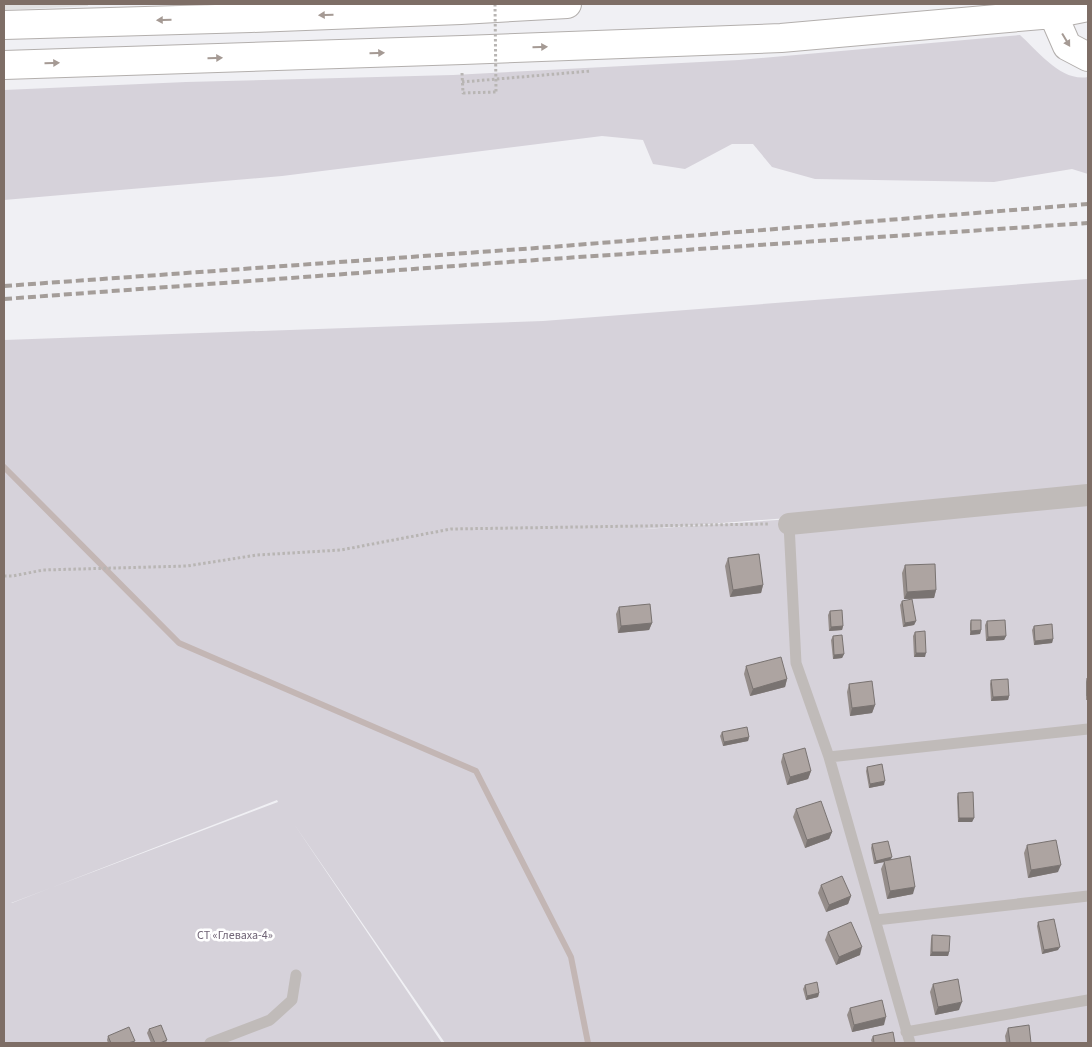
<svg xmlns="http://www.w3.org/2000/svg" width="1092" height="1047" font-family="'Source Sans 3',sans-serif">
	<rect width="100%" height="100%" fill="#f0f0f4"/>
	<!-- built -->
	<path fill="#e1e0e1" d="M4,4H88V6L4,10Z"/>
	<!-- green -->
	<path fill="#d6d2da" fill-rule="evenodd" d="M1020,35C1038,51 1061,82 1088,77V174L1072,169L994,182L815,179L772,167L753,144H732L685,169L653,164L643,140L602,136L282,176L4,200V90L186,82L453,75L739,60Z
		M1088,279V495L631,530L1088,499V1043H445L294,824L442,1043H4V340L543,321ZM277,800L278,802L11,903H12Z"/>
	<g fill="none" stroke-linecap="round" stroke-linejoin="round">
		<!-- stream -->
		<path stroke="#c3b6b4" stroke-width="6" d="M4,467L179,643L476,771L571,957L588,1043"/>
		<!-- trunk casing -->
		<g stroke="#b3afad" stroke-width="30">
			<path id="trunk" d="M1056,4L1053,14L1067,46L1088,57
				M4,25L251,18L461,10L567,4
				M4,65L463,50L781,38L1053,14L1088,7"/>
		</g>
		<!-- path -->
		<path stroke="#b8b5b3" stroke-width="3" stroke-dasharray="2.5 2.5" stroke-linecap="butt" d="M462,73L463,93L496,92
			M462,82L591,71
			M4,576H13L43,570L187,566L257,555L341,550L451,529L768,524"/>
		<!-- service -->
		<path stroke="#c0bbb9" stroke-width="11" d="M179,4L202,9
			M789,524L796,663L829,757L910,1043
			M829,757L1088,729
			M876,920L1088,896
			M906,1032L1088,1000
			M210,1043L270,1020L292,1000L296,975"/>
		<!-- minor -->
		<path stroke="#c0bbb9" stroke-width="22" d="M789,524L1088,495"/>
		<!-- trunk -->
		<use href="#trunk" stroke="#fff" stroke-width="28"/>
		<!-- rail -->
		<path stroke="#a49d99" stroke-width="4" stroke-dasharray="8 4" stroke-linecap="butt" d="M4,286L550,247L1088,204
			M4,299L550,259L1088,223"/>
		<!-- path-bridge -->
		<path stroke="#b8b5b3" stroke-width="3" stroke-dasharray="2.5 2.5" stroke-linecap="butt" d="M495,4L496,92"/>
	</g>
	<!-- wall -->
	<path fill="#958d8a" d="M728,558L763,585L761,593L730,597L725,566Z
		M905,565L936,590L934,598L904,599L902,573Z
		M902,601L916,621L914,625L903,627L900,605Z
		M619,607L652,623L649,630L618,633L616,614Z
		M830,611L843,626L842,630L829,631L828,615Z
		M971,620L981,630L980,634L970,635V624Z
		M987,621L1006,636L1004,640L986,641L985,625Z
		M1034,626L1053,639L1052,643L1034,645L1032,630Z
		M915,632L925,657H914L913,636Z
		M833,636L844,654L842,658L833,659L831,640Z
		M746,666L787,679L785,687L750,696L744,674Z
		M1087,678L1088,700H1086V682Z
		M991,680L1009,696L1008,700L991,701L990,684Z
		M849,684L875,705L872,713L850,716L847,692Z
		M722,732L749,737L748,741L723,746L720,736Z
		M783,754L811,771L808,779L787,785L781,762Z
		M867,767L884,785L869,788L866,771Z
		M958,793L974,818L972,822H958L957,797Z
		M796,809L832,832L829,839L805,848L793,817Z
		M872,844L891,860L913,894L887,899L881,869L884,862L874,864L871,848Z
		M1027,845L1058,872L1028,878L1024,853Z
		M821,885L851,896L848,904L826,912L818,893Z
		M1038,922L1058,950L1042,954L1037,926Z
		M828,932L860,955L836,965L825,940Z
		M932,935L949,952L948,956H930L931,939Z
		M933,984L959,1010L935,1015L930,992Z
		M805,985L819,993L818,997L806,1000L803,989Z
		M850,1008L884,1025L852,1032L847,1015Z
		M1008,1028L1031,1043H1006L1005,1036Z
		M149,1029L167,1040L166,1043H151L147,1033Z
		M108,1036L134,1043H108L107,1040Z
		M873,1036L895,1043H872L871,1040Z"/>
	<!-- shaded-wall -->
	<path fill="#797371" d="M763,585L761,593L730,597L733,590Z
		M936,590L934,598L904,599L907,592Z
		M916,621L914,625L903,627L905,623Z
		M652,623L649,630L618,633L621,626Z
		M843,626L842,630L829,631L831,627Z
		M981,630L980,634L970,635L971,631Z
		M1006,636L1004,640L986,641L988,637Z
		M1053,639L1052,643L1034,645L1035,641Z
		M916,653H926L925,657H914Z
		M844,654L842,658L833,659L834,655Z
		M787,679L785,687L750,696L753,689Z
		M1009,696L1008,700L991,701L993,697Z
		M875,705L872,713L850,716L852,708Z
		M749,737L748,741L723,746L724,742Z
		M811,771L808,779L787,785L790,777Z
		M885,781L884,785L869,788L870,784Z
		M959,818H974L972,822H958Z
		M832,832L829,839L805,848L807,840Z
		M892,857L890,861H884V862L874,864L876,861Z
		M1061,865L1058,872L1028,878L1031,870Z
		M915,887L913,894L887,899L890,891Z
		M851,896L848,904L826,912L829,905Z
		M862,947L860,955L836,965L839,957Z
		M1060,947L1058,950L1042,954L1044,950Z
		M932,952H949L948,956H930Z
		M819,993L818,997L806,1000L807,996Z
		M962,1002L959,1010L935,1015L938,1007Z
		M886,1017L884,1025L852,1032L854,1025Z"/>
	<!-- building -->
	<path fill="#ada4a1" stroke="#797371" d="M759,554L763,585L733,590L728,558Z
		M935,564L936,590L907,592L905,565Z
		M912,599L916,621L905,623L902,601Z
		M650,604L652,623L621,626L619,607Z
		M842,610L843,626L831,627L830,611Z
		M971,620H981V630L971,631Z
		M1005,620L1006,636L988,637L987,621Z
		M1052,624L1053,639L1035,641L1034,626Z
		M925,631L926,653H916L915,632Z
		M842,635L844,654L834,655L833,636Z
		M781,657L787,679L753,689L746,666Z
		M1087,678H1088V696H1087Z
		M1008,679L1009,696L993,697L991,680Z
		M872,681L875,705L852,708L849,684Z
		M747,727L749,737L724,742L722,732Z
		M805,748L811,771L790,777L783,754Z
		M882,764L885,781L870,784L867,767Z
		M973,792L974,818H959L958,793Z
		M821,801L832,832L807,840L796,809Z
		M1056,840L1061,865L1031,870L1027,845Z
		M888,841L892,857L876,861L872,844Z
		M910,856L915,887L890,891L884,861Z
		M842,876L851,896L829,905L821,885Z
		M1054,919L1060,947L1044,950L1038,922Z
		M851,922L862,947L839,957L828,932Z
		M932,935L950,936L949,952H932Z
		M958,979L962,1002L938,1007L933,984Z
		M817,982L819,993L807,996L805,985Z
		M882,1000L886,1017L854,1025L850,1008Z
		M161,1025L167,1040L160,1043H155L149,1029Z
		M1029,1025L1031,1043H1010L1008,1028Z
		M129,1027L135,1041L128,1043H111L108,1036Z
		M893,1032L895,1043H874L873,1036Z"/>
	<!-- one-way arrows -->
	<defs><path id="oneway-solid" d="M-6-.8H1V-3.2L6.5 0L1 3.2V.8H-6Z" transform="scale(1.25)"/></defs>
	<g fill="#a59a94">
		<use href="#oneway-solid" transform="translate(326 15) rotate(178)"/>
		<use href="#oneway-solid" transform="translate(164 20) rotate(179)"/>
		<use href="#oneway-solid" transform="translate(1066 40) rotate(59)"/>
		<use href="#oneway-solid" transform="translate(540 47) rotate(-2)"/>
		<use href="#oneway-solid" transform="translate(377 53) rotate(-2)"/>
		<use href="#oneway-solid" transform="translate(215 58) rotate(-2)"/>
		<use href="#oneway-solid" transform="translate(52 63) rotate(-2)"/>
	</g>
	<g text-anchor="middle" stroke-width="5" stroke-linejoin="round" paint-order="stroke">
		<!-- park labels -->
		<g font-size="12" fill="#706476" stroke="#fff">
			<text x="235" y="939">СТ «Глеваха-4»</text>
		</g>
	</g>
	<!-- border -->
	<rect width="1092" height="1047" fill="none" stroke="#7e6e66" stroke-width="10"/>
</svg>
